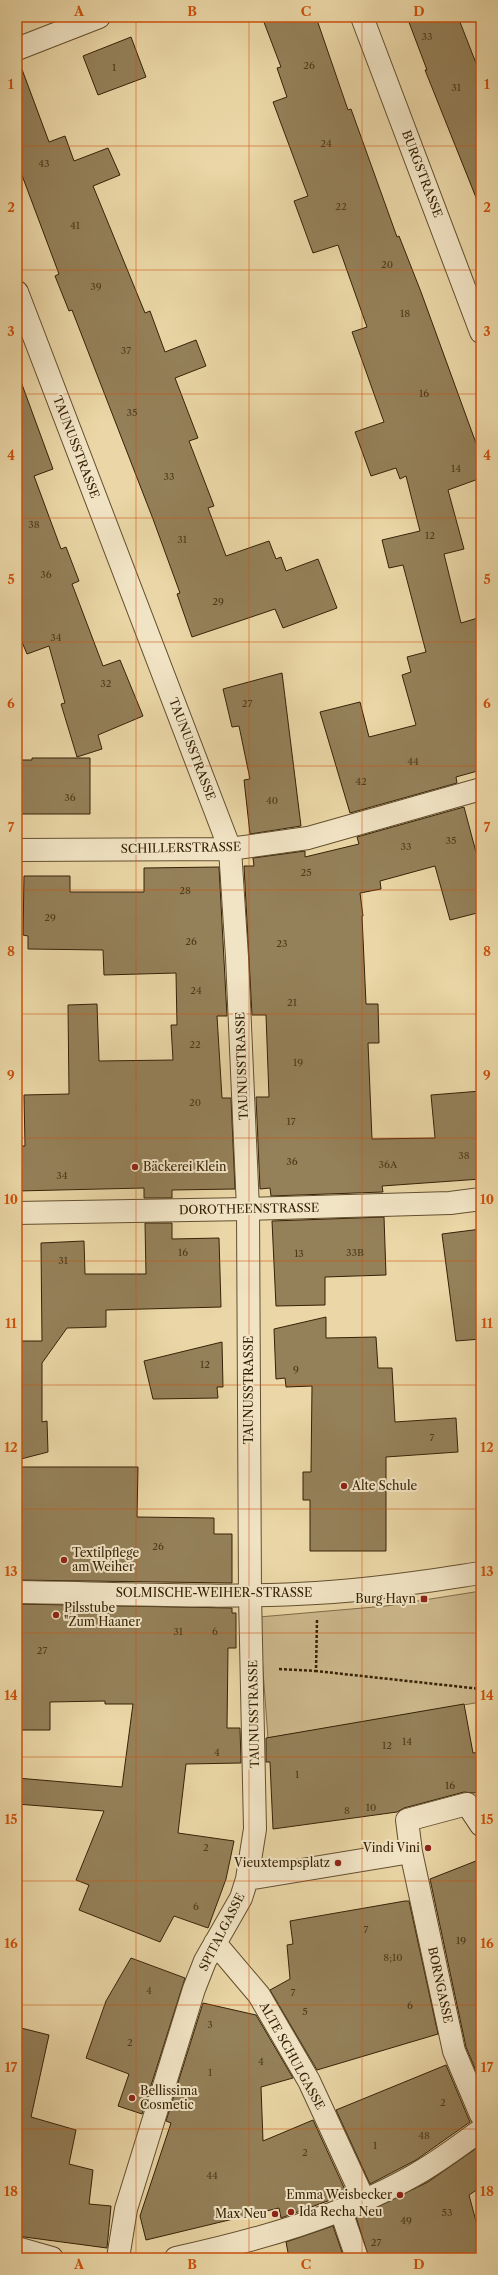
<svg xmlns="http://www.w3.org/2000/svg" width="498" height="2275" font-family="'Libre Caslon Text',serif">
	<rect width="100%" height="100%" fill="#ead6a6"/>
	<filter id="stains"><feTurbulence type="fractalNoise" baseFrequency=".005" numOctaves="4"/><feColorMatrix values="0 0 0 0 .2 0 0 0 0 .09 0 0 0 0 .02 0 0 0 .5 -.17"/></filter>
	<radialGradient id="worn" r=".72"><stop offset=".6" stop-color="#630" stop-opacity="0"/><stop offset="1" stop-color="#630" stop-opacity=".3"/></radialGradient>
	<!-- green -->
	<path fill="#cbb78b" stroke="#806c48" d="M481,1591V1702L268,1738L259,1617L386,1606Z"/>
	<!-- building -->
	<path fill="#948059" stroke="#362206" d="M262,17H316L348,110L351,109L397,237L399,236L421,292L481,457V478L448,490L464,549L444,554L461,623L481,617V770L456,777L457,783L350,813L320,712L360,702L369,737L416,725L402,675L411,672L407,657L426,652L403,565L389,568L382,540L420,531L406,476L400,479L396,468L371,476L355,432L384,422L352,332L367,327L338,245L313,253L294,201L308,196L273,102L287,97L277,68L281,67Z
		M407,17H458L481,76V204L479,205L425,70H427Z
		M131,37L146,77L98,95L83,56Z
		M20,64L49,142L65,136L74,161L108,148L120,175L93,186L145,313L150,311L165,352L196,340L206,366L175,378L198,438L189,441L214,506L208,508L226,556L269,541L276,559L281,557L286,571L318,559L337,608L283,628L275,609L192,637L177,594L180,593L153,519L72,310L69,311L55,276L59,274L17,162V65Z
		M17,379H20L53,469L34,476L61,549L66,547L79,581L72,584L103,666L120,660L143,716L98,735L102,749L77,757L61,704L65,703L49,646L27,654L17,630Z
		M282,673L301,826L250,834L244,780L250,779L239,726L232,727L223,689Z
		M32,758H90V814H17V760H32Z
		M464,807L481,871V912L450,920L435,866L380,881L381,889L360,893L363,916H362L366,1004H378L379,1043H368L372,1139L435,1138L431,1095L481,1091V1179L382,1186L383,1192L271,1196L270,1188L260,1189L256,1097H269L266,1015H252L244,866H254L253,858L305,851V857L359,844L357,837Z
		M219,867L227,1016H217L222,1098H231L235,1189L172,1190V1198H144V1188L17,1191V1146H25L24,1095L69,1094L68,1005L97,1004L99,1061L173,1060L171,1025H177L176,973L104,975L103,950L28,949V936L23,935L24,876H70V892H144V868Z
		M384,1217L386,1275L325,1277V1305L276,1306L272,1221Z
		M145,1223H172V1239L219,1238L221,1307L106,1310V1327L67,1328L42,1363V1422L47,1421L48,1452L17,1460V1341H42L41,1243L84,1241L85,1274H146Z
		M481,1229V1339L456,1341L442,1234Z
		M326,1317V1338L376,1337L378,1368H392L395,1422L456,1418L458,1452L386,1457V1551H310V1500H303V1472H311L312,1386L286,1387L285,1378L276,1379L274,1329Z
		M222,1342L223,1387H217L218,1398L153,1399L144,1361Z
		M17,1467H138L137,1517L214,1518V1534H232V1583L17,1580Z
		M17,1604L232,1608V1613H236V1648H228L227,1728H240L241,1763L186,1764L178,1833L234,1841L226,1879L208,1928L174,1916L160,1942L79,1910L89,1885L76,1880L104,1811L17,1804V1778L122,1787L133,1704H105V1701L50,1702V1730H17Z
		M464,1704L473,1753L481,1752V1792L473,1793L464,1792L404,1808L397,1812L273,1829L270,1762H266V1738Z
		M481,1859V2083L466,2047L430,1879Z
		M405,1901H409L438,2034L317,2070L270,1990L290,1979L287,1945L293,1944L290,1921Z
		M131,1958L185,1978L142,2114L118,2106L129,2074L86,2058L106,2001Z
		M203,2003L256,2015L293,2078L261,2087L263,2141L313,2120L347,2194L281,2218L279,2208L146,2240L140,2216L171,2123L166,2121Z
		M17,2027L49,2035L31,2117L76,2130L69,2164L93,2170L89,2204L111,2206L107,2248L17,2236Z
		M446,2065L470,2122L416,2160L370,2184L336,2110Z
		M481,2145V2187L469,2195L481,2240V2258H369L356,2217L428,2182Z
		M333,2226L344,2258H289L286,2242Z"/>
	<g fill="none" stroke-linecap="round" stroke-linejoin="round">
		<!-- minor casing -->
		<g stroke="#634f2e" stroke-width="24">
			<path id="minor" d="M362,17L481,332
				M17,49L99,17
				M17,292L230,849L237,957L248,1209L450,1203L481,1199
				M17,850L230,849L308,838L481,789
				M411,1852L454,2051L481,2115
				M247,1879L411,1852L407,1820L467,1804L481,1825
				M215,1943L259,1995L309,2081L364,2200
				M341,2211L357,2258
				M17,2248L52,2258
				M118,2258L126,2209L194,1989L205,1961L241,1898L247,1879L255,1829L250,1595
				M176,2258C258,2240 340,2217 413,2176C437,2163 459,2146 481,2130"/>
		</g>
		<!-- tertiary casing -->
		<g stroke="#634f2e" stroke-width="24">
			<path id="tertiary" d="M17,1213L248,1209L250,1595
				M17,1592C116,1593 217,1599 316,1593C371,1590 427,1581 481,1573"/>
		</g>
		<!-- path -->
		<path stroke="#362206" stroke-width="2.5" stroke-dasharray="3 2" stroke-linecap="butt" d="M317,1620L316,1671L481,1689
			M279,1669L316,1671"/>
		<!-- minor -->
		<use href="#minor" stroke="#f1e4c5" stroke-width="22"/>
		<!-- tertiary -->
		<use href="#tertiary" stroke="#f1e4c5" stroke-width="22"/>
	</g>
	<!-- grid -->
	<path fill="none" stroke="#cd510b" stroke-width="1" stroke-opacity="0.55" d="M136,17V2258M249,17V2258M362,17V2258M17,146H481M17,270H481M17,394H481M17,518H481M17,642H481M17,766H481M17,890H481M17,1014H481M17,1138H481M17,1261H481M17,1385H481M17,1509H481M17,1633H481M17,1757H481M17,1881H481M17,2005H481M17,2129H481"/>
	<!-- markers -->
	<g fill="#8f2418" stroke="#f1e4c5" stroke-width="1.5">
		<circle cx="135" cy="1167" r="4"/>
		<circle cx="344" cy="1486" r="4"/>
		<circle cx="64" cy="1560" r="4"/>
		<rect x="420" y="1595" width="8" height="8" rx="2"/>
		<circle cx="56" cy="1615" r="4"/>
		<circle cx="428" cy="1848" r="4"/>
		<circle cx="338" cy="1863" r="4"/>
		<circle cx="132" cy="2098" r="4"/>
		<circle cx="400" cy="2195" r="4"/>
		<circle cx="291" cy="2212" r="4"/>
		<circle cx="275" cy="2214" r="4"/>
	</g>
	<g text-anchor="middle" stroke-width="4" stroke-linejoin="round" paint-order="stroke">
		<!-- number labels -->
		<g font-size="10" fill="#4e3a1b">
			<text x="427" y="40">33</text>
			<text x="309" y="69">26</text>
			<text x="114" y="71">1</text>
			<text x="456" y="91">31</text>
			<text x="326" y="147">24</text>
			<text x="44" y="167">43</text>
			<text x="341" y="210">22</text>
			<text x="75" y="229">41</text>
			<text x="387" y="268">20</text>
			<text x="96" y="290">39</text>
			<text x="405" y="317">18</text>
			<text x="126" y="354">37</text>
			<text x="424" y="397">16</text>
			<text x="132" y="416">35</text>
			<text x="456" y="472">14</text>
			<text x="169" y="480">33</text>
			<text x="34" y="528">38</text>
			<text x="430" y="539">12</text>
			<text x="182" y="543">31</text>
			<text x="46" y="578">36</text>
			<text x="218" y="605">29</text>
			<text x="56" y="641">34</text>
			<text x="106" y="687">32</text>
			<text x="247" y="707">27</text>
			<text x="413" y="765">44</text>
			<text x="361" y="785">42</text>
			<text x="70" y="801">36</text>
			<text x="272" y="804">40</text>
			<text x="451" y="844">35</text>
			<text x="406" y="850">33</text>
			<text x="306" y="876">25</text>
			<text x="185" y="894">28</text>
			<text x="50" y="921">29</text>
			<text x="191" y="945">26</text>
			<text x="282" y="947">23</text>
			<text x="196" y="994">24</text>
			<text x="292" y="1006">21</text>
			<text x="195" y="1048">22</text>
			<text x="298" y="1066">19</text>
			<text x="195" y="1106">20</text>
			<text x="291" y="1125">17</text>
			<text x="464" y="1159">38</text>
			<text x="292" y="1165">36</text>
			<text x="388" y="1168">36A</text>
			<text x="62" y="1179">34</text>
			<text x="183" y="1256">16</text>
			<text x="355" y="1256">33B</text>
			<text x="299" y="1257">13</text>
			<text x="63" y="1264">31</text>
			<text x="205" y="1368">12</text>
			<text x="296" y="1373">9</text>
			<text x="432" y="1441">7</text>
			<text x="158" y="1550">26</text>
			<text x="178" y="1635">31</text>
			<text x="215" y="1635">6</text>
			<text x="42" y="1654">27</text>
			<text x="407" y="1745">14</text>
			<text x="387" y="1749">12</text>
			<text x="217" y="1756">4</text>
			<text x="297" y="1778">1</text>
			<text x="450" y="1789">16</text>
			<text x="371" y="1811">10</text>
			<text x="347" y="1814">8</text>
			<text x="206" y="1851">2</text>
			<text x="196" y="1910">6</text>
			<text x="366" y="1933">7</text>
			<text x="461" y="1944">19</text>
			<text x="393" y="1961">8;10</text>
			<text x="149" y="1994">4</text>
			<text x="293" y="1996">7</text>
			<text x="410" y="2009">6</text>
			<text x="305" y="2015">5</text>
			<text x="210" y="2028">3</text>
			<text x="130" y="2046">2</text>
			<text x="261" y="2065">4</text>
			<text x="210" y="2076">1</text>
			<text x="443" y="2106">2</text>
			<text x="424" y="2139">48</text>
			<text x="375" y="2149">1</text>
			<text x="305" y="2156">2</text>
			<text x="212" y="2179">44</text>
			<text x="447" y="2216">53</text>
			<text x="406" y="2224">49</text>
			<text x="376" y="2246">27</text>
		</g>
		<!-- street labels -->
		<g font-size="12" fill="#362206" stroke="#f1e4c5">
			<text transform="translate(422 174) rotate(69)" y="4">BURGSTRASSE</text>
			<text transform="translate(76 447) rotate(69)" y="4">TAUNUSSTRASSE</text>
			<text transform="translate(192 749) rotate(69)" y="4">TAUNUSSTRASSE</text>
			<text transform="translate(181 848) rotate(-1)" y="4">SCHILLERSTRASSE</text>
			<text transform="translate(242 1066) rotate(-92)" y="4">TAUNUSSTRASSE</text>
			<text transform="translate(249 1209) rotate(-1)" y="4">DOROTHEENSTRASSE</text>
			<text transform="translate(249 1390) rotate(-90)" y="4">TAUNUSSTRASSE</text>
			<text x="214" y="1597">SOLMISCHE-WEIHER-STRASSE</text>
			<text transform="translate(254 1714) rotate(-91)" y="4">TAUNUSSTRASSE</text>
			<text transform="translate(222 1932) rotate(-63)" y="4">SPITALGASSE</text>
			<text transform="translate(440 1985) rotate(78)" y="4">BORNGASSE</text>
			<text transform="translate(292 2056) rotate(61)" y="4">ALTE SCHULGASSE</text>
		</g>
		<!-- poi labels -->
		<g font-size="12" fill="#362206" stroke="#f1e4c5" text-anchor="start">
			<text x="143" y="1171">Bäckerei Klein</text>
			<text x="352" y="1490">Alte Schule</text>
			<text x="72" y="1557">Textilpflege<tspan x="72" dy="14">am Weiher</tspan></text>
			<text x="416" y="1603" text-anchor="end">Burg Hayn</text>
			<text x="64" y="1612">Pilsstube<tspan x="64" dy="14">"Zum Haaner</tspan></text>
			<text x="420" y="1852" text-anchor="end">Vindi Vini</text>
			<text x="330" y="1867" text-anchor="end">Vieuxtempsplatz</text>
			<text x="140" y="2095">Bellissima<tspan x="140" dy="14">Cosmetic</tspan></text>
			<text x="392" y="2199" text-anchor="end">Emma Weisbecker</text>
			<text x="299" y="2216">Ida Recha Neu</text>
			<text x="267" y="2218" text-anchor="end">Max Neu</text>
		</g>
	</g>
	<!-- margin -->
	<rect width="498" height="2275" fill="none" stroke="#ead6a6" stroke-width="44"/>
	<rect x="22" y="22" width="454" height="2231" fill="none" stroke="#cd510b" stroke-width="1.5"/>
	<g font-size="13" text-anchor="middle" font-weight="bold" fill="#cd510b">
		<text x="79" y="16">A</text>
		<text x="192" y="16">B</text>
		<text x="306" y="16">C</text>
		<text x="419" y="16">D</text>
		<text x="11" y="89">1</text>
		<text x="487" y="89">1</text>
		<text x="11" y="212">2</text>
		<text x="487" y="212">2</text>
		<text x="11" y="336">3</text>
		<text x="487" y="336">3</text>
		<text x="11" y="460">4</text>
		<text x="487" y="460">4</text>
		<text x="11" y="584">5</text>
		<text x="487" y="584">5</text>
		<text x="11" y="708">6</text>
		<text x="487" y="708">6</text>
		<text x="11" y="832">7</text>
		<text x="487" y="832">7</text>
		<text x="11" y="956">8</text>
		<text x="487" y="956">8</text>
		<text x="11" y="1080">9</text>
		<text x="487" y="1080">9</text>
		<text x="11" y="1204">10</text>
		<text x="487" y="1204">10</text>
		<text x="11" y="1328">11</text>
		<text x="487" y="1328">11</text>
		<text x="11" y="1452">12</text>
		<text x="487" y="1452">12</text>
		<text x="11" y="1576">13</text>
		<text x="487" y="1576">13</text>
		<text x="11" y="1700">14</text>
		<text x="487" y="1700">14</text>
		<text x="11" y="1824">15</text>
		<text x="487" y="1824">15</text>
		<text x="11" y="1948">16</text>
		<text x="487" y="1948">16</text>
		<text x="11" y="2072">17</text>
		<text x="487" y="2072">17</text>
		<text x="11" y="2196">18</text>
		<text x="487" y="2196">18</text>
		<text x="79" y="2269">A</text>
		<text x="192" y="2269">B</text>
		<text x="306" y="2269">C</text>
		<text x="419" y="2269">D</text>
	</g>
	<rect width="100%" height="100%" filter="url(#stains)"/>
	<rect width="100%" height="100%" fill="url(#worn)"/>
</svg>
